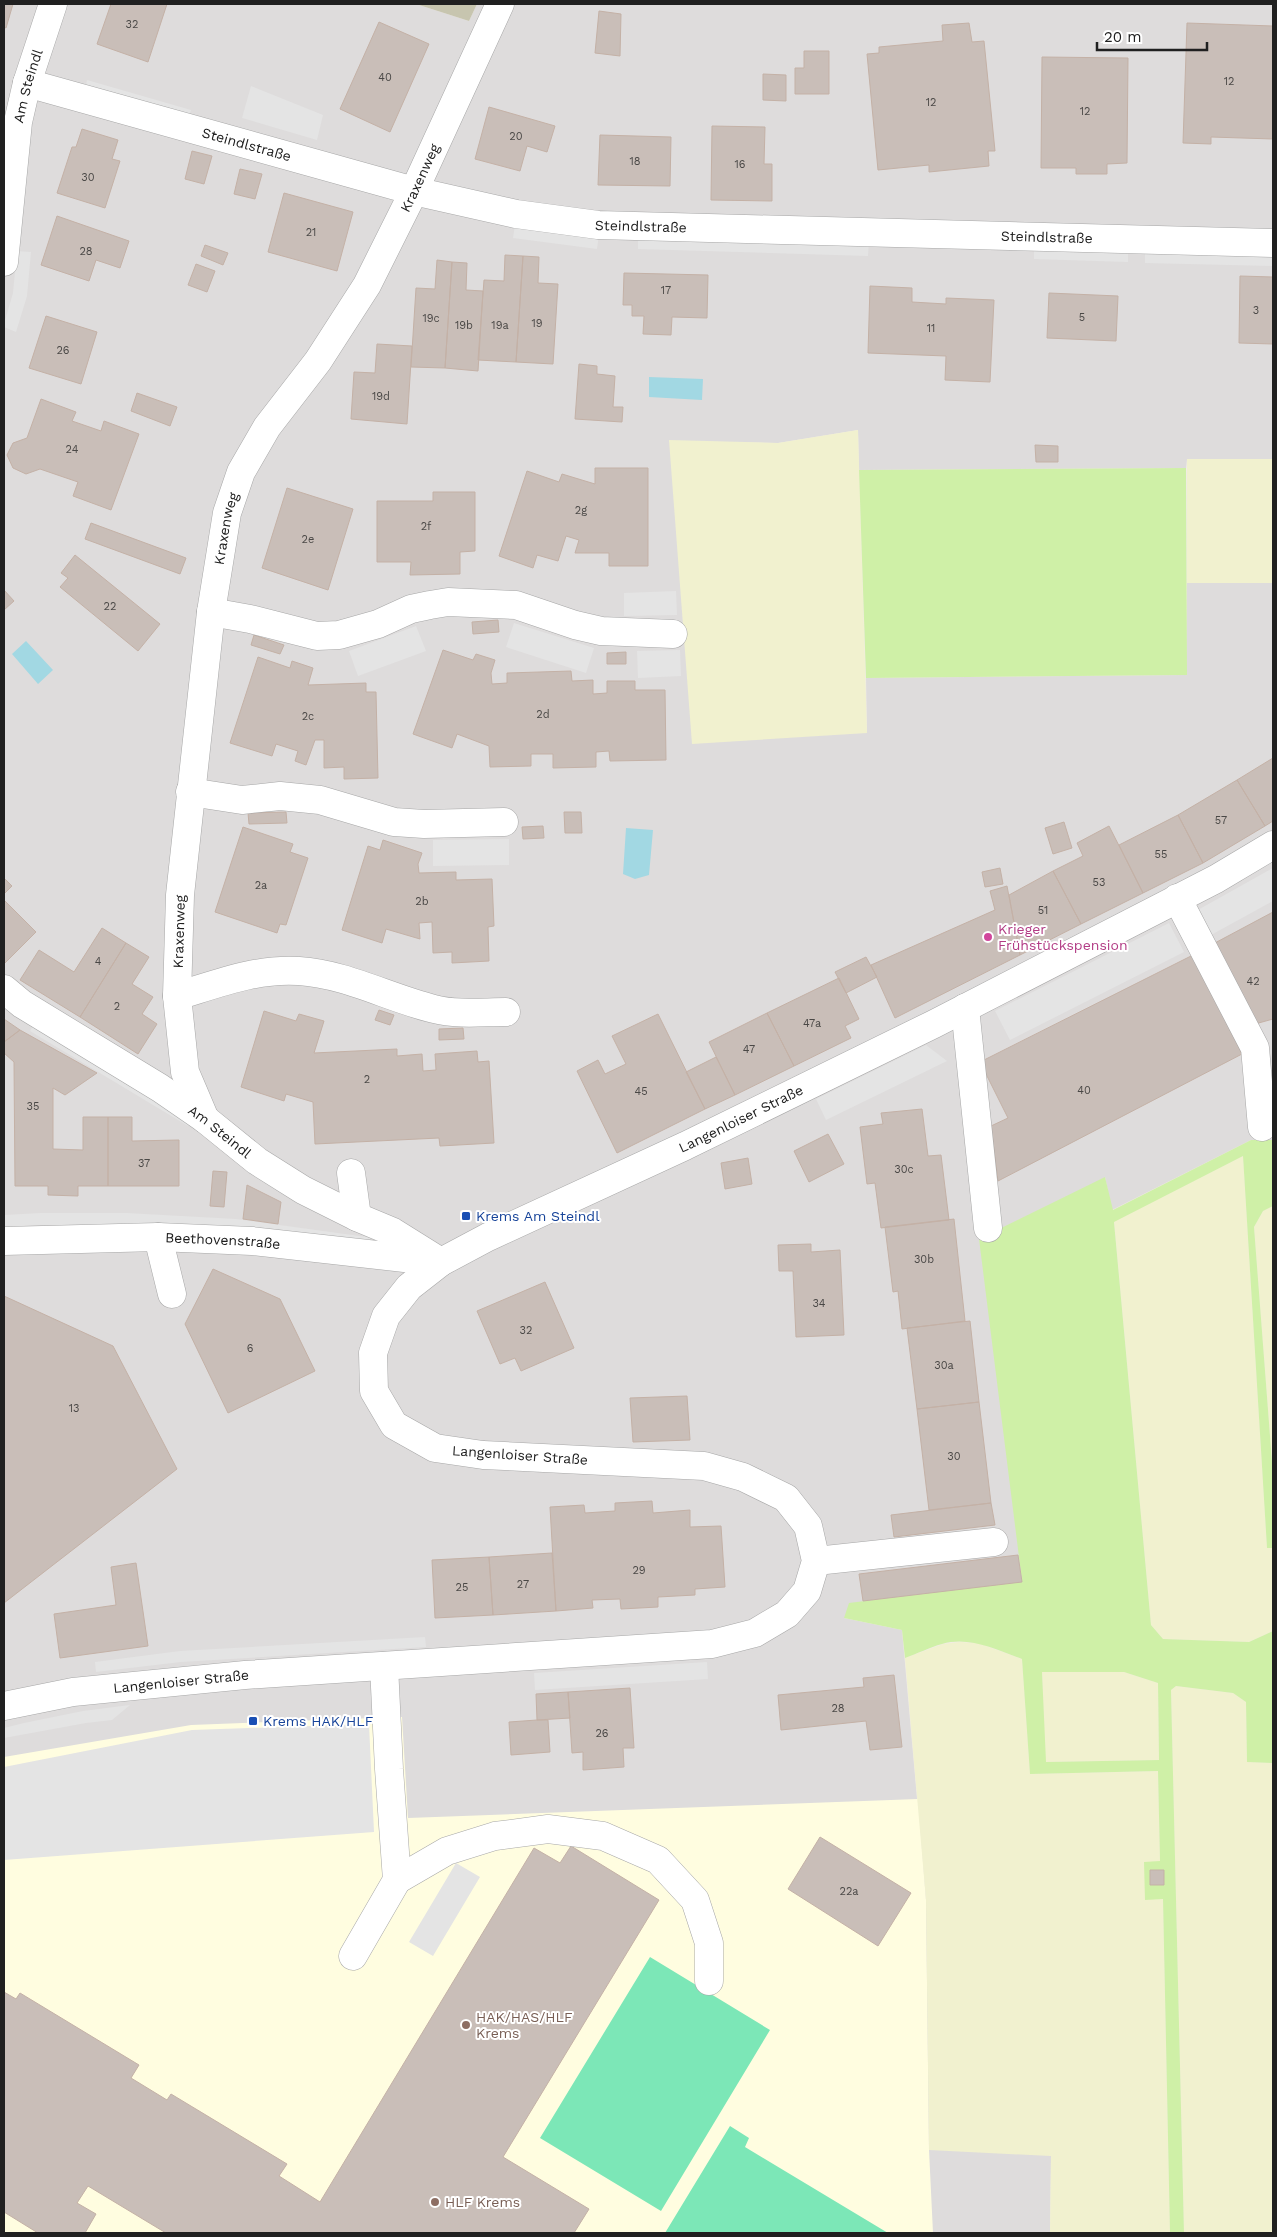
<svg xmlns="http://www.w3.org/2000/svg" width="1277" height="2237" font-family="'Work Sans',sans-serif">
	<rect width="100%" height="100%" fill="#f1ece5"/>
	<!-- residential -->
	<path fill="#dedcdc" d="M4,4H416L469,21L477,4H1273V459H1187L1186,468L859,470L858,430L778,443L669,441L867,732L866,678L1186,675L1187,583H1273V1140H1251L1112,1210L1105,1177L1022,1582L844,1618L902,1630L926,1900L1051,2156L1050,2233H4Z"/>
	<!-- education -->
	<path fill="#fffde0" d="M402,1717L408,1818L918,1799L926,1900L929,2150L933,2233H4V1757L191,1725Z"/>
	<!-- construction -->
	<path fill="#c7c5af" d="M416,4H477L469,21Z"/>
	<!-- farmland -->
	<path fill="#f1f1cf" d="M858,430L867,733L692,744L669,440L778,443Z
		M1187,459H1273V583H1187Z
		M1243,1156L1267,1548H1273V1631L1249,1642L1163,1639L1151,1625L1114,1221Z
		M1273,1206V1475L1254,1227L1263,1211Z
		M959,1642L978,1643L1022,1659L1030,1774L1158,1771L1160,1862L1144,1863L1163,1899L1170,2233H1050L1051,2156L929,2150L926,1900L905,1658L943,1644Z
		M1042,1672H1124L1158,1683L1159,1760L1045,1762Z
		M1176,1686L1233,1693L1246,1702L1247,1762L1273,1763V2233H1184L1171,1690Z"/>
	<!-- grass -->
	<path fill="#cff0a7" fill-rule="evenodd" d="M1186,468L1187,675L866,678L859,470Z
		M1251,1140H1273V1206L1263,1211L1254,1227L1273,1475V1548H1267L1243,1156L1114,1222L1151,1625L1163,1639L1249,1642L1273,1631V1763L1247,1762L1246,1702L1233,1693L1176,1686L1171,1690L1184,2233H1170L1163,1899L1145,1900L1144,1862L1160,1861L1158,1771L1030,1774L1022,1659C996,1650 970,1636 942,1644C930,1647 917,1654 905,1658L902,1630L844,1618L849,1603L1022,1581L979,1239L1105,1177L1113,1210ZM1042,1672H1124L1158,1683L1159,1760L1046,1762Z"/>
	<!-- pitch -->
	<path fill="#7ce7b7" d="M650,1957L770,2030L661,2211L540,2138Z
		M730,2126L749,2138L745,2147L888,2233H665Z"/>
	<!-- parking -->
	<path fill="#e4e4e4" d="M87,80L191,110L188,120L85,90Z
		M251,86L323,115L317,140L242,118Z
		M515,224L599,235L597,249L513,238Z
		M638,236L869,242L868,256L638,249Z
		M1034,249L1128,252V262L1034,259Z
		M17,251L31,252L27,296L16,332L4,327V324L13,293Z
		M1145,252L1273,254V266L1145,263Z
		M676,591L677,615L624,616V593Z
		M514,623L594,648L586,673L506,647Z
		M416,626L426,651L358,676L349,651Z
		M680,650L681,676L638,678L637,651Z
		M509,839V865L433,866V840Z
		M1273,868V901L1211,935L1196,911Z
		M1169,923L1184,952L1010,1040L995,1011Z
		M35,1022L193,1117L188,1126L30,1031Z
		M926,1045L947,1061L826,1120L816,1099Z
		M40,1213H126L236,1219L374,1238L354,1245L125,1225H40L4,1227V1215Z
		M425,1637L426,1647L181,1662L96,1672L95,1662L180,1651Z
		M707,1662L708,1679L535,1690L534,1673Z
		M130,1705L112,1720L86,1723L4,1738V1728L24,1723L83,1711Z
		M369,1724L374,1832L4,1860V1767L192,1730Z
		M456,1863L480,1877L433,1956L409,1942Z"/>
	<!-- water -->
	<path fill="#a2d8e3" d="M649,377L703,379L702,400L649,397Z
		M26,641L53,670L38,684L12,654Z
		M626,828L653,830L649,875L635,879L623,874Z"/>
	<!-- building -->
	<path fill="#c9beb8" stroke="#c4b1a6" d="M4,4H13L6,28L4,27Z
		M111,4H167L148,62L97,44Z
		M599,11L621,14L620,56L595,53Z
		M379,22L429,44L390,132L340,109Z
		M969,23L972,42L984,41L995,151H988L989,166L929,172V165L878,170L867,54L879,53V47L943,41L942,25Z
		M1187,23L1273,26V139L1211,137V144L1183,143Z
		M804,51H829V94H795V68H804Z
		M1042,57L1128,58L1127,163L1107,164V174H1076V168H1041Z
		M763,74L786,75V101L763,100Z
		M489,107L555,126L547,152L527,146L520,171L475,159Z
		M712,126L765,127L764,164H772V201L711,200Z
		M82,129L118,140L112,159L120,161L105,208L57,193L72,147H76Z
		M600,135L671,137L670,186L598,185Z
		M192,151L212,156L204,184L185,179Z
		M240,169L262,174L255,199L234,194Z
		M284,193L353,212L337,271L268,252Z
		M57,216L129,241L120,268L96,260L89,281L41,265Z
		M205,245L228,253L223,265L201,256Z
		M505,255L523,256L516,362L478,360L484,280L504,281Z
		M523,256L539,257L538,283L558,284L553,364L516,362Z
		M437,260L452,262L445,368L411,367L416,288L435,289Z
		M452,262L467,263L466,290L483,291L478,371L445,368Z
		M196,264L215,271L207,292L188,285Z
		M624,273L708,275L707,318L672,317L671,335L643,334L644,316H632V305H623Z
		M1240,276L1273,277V344L1239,343Z
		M870,286L912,288V302L946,304V298L994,300L990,382L945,380L946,356L868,353Z
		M1049,293L1118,296L1116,341L1047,338Z
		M46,316L97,332L81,384L29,368Z
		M377,344L412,346L407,424L351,419L354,372L375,373Z
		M579,364L597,366V374L615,376L613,407H623L622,422L575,419Z
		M137,393L177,407L170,426L131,411Z
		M41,399L76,412L72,421L101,431L104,421L139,434L111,510L73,496L78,482L40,469L26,474L13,468L7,455L13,443L27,438Z
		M1035,445L1058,446V462H1036Z
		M595,468H648V566H609V553H575L579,540L566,536L558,561L537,555L533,568L499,556L527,471L559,482L562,474L595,484Z
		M287,488L353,509L328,590L262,568Z
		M433,492H475V551L460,552V574L410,575L411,562H377V501H433Z
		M91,523L186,558L180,574L85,539Z
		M75,555L160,624L138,651L60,587L68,578L61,573Z
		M4,590L14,601L4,610Z
		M498,620L499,632L473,634L472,622Z
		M254,635L284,645L280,654L251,645Z
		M443,650L473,660L476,654L495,660L491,673L492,684L507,683V673L571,671L572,681L593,680V694L607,693V681H635V690H665L666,760L610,761L609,751L596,752V767L553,768V754H531V766L490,767L489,746L457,734L452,748L413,734Z
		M626,652V664H607V653Z
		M258,657L290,668L292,661L313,668L308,685L366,683V692H376L378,778L344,779V767L324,768V740H315L306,765L295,761L298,751L276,744L272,756L230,743Z
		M1273,758V821L1265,826L1237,780Z
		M1237,780L1265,826L1203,863L1178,815Z
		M286,812L287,823L249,824L248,813Z
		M564,812H581L582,833H565Z
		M1178,815L1203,863L1143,893L1119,845Z
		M1064,822L1072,848L1053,854L1045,828Z
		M543,826L544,838L523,839L522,827Z
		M1109,826L1143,893L1081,924L1053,871L1083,856L1077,843Z
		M243,827L293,844L290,852L308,858L286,925L280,924L277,933L215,912Z
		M383,840L422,853L418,864L419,873L456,872V880L492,879L494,926L488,927L489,961L452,963V952L433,953L432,922L419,923L420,939L386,929L382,943L342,930L368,846L380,850Z
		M1000,868L1003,884L985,887L982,872Z
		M1053,871L1081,924L1020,955L1009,895Z
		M4,878L12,886L4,894Z
		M1007,886L1020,955L895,1018L871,965L995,910L990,891Z
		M4,900L36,932L4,964Z
		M1273,912V1019L1255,1024L1213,944Z
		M102,928L126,943L80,1017L20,980L39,950L74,972Z
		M126,943L149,957L132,984L153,997L142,1014L157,1024L138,1054L80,1017Z
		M1193,955L1242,1054L998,1181L991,1126L1008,1118L980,1062Z
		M866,957L877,977L846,993L835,972Z
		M839,978L859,1019L845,1026L851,1038L794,1066L767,1013Z
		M379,1010L394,1015L390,1025L375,1020Z
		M264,1011L296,1021L299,1014L324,1021L314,1053L397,1049V1056L422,1054L423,1071L436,1070L435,1054L477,1051L478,1062L489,1061L494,1143L440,1146L439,1138L315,1144L313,1102L286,1094L284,1101L241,1087Z
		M767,1013L794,1066L735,1095L709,1042Z
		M658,1014L705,1109L617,1153L577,1071L598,1060L605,1074L626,1064L612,1036Z
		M4,1019L20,1030L4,1042Z
		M463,1028L464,1039L439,1040V1029Z
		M20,1030L97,1073L65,1095L53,1088V1149L83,1150V1117H108V1186H78V1196L48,1195V1186H15L14,1062L4,1053V1042Z
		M716,1057L735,1095L705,1109L686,1072Z
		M922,1109L928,1156L941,1155L949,1220L881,1228L875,1183L867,1184L860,1127L883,1124L881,1113Z
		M108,1117H132V1141L179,1140V1186H108Z
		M828,1134L844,1164L809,1182L794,1151Z
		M748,1158L752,1184L725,1189L721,1163Z
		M213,1171L227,1172L224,1207L210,1206Z
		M247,1185L281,1202L278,1224L243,1219Z
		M954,1219L965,1321L902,1329L898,1291L893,1292L885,1227Z
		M811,1244V1252L840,1250L844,1335L796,1337L793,1271H779L778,1245Z
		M213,1269L280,1299L315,1371L228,1413L185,1324Z
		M545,1282L574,1348L521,1371L515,1358L500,1364L477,1311Z
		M4,1296L113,1346L177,1469L4,1603Z
		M970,1321L979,1402L917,1409L907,1328Z
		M687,1396L690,1440L633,1442L630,1398Z
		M979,1402L991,1503L929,1510L917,1409Z
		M652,1501L653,1513L690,1510V1527L721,1526L725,1587L695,1589V1595L658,1597V1607L621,1609L620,1599L592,1600L593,1608L556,1611L550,1507L584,1505L585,1513L615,1511V1503Z
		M991,1503L995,1525L894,1537L891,1515Z
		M552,1553L556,1611L493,1615L489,1557Z
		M1018,1555L1022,1582L863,1601L859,1574Z
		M489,1557L493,1615L435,1618L432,1560Z
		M136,1563L148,1646L60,1658L54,1614L116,1605L111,1567Z
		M894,1675L902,1747L870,1750L866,1721L781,1730L778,1695L864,1687L863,1678Z
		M630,1688L634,1748H623L624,1767L583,1770V1752L572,1753L568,1692Z
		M568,1692L570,1718L537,1720L536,1694Z
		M537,1720H548L550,1752L511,1755L509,1722Z
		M820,1837L911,1893L878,1946L788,1889Z
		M571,1846L659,1900L503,2157L589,2209L574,2233H166L88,2186L77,2203L96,2214L85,2233H38L4,2212V1992L16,1999L20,1993L139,2065L131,2078L167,2100L171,2094L287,2164L279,2176L320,2202L534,1848L560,1863Z
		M1150,1870H1164V1885H1150Z"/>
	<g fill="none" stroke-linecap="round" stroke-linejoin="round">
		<!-- minor casing -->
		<g stroke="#a7a7a7" stroke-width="29">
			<g id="minor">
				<path id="s1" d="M27,83L414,191L516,214L598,225L1273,243"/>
				<path id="s2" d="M4,262L18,122L27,83L53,4"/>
				<path d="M211,612L250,619L317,636L339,635L378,624L411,609L430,605L448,602L516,605L575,625L601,631L673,634"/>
				<path d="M190,792L242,800L280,796L320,800L394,822L424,824L504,822"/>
				<path d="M1177,898L1255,1048L1262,1127"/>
				<path id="s3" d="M4,989L22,1004L160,1088L205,1119L257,1161L303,1190L357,1217L393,1232L441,1262"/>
				<path d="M177,996C217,984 257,968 299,971C346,974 389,998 434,1009C458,1015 482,1012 506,1012"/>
				<path d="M965,1008L988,1228"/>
				<path id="s4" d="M205,1119L185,1072L177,996L180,895L211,612L227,513L241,472L267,427L318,361L367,285L414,191L500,4"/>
				<path d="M351,1173L357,1217"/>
				<path d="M158,1237L172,1294"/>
				<path id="s5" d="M4,1241L158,1237L252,1241L431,1261"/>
				<path d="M816,1561L994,1542"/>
				<path id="s6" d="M4,1706L73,1692L245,1675L712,1644L755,1633L787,1614L807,1591L816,1561L808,1526L786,1498L743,1477L704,1466L483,1455L435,1448L394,1425L374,1391L373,1353L386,1316L409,1287L441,1262L488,1237L685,1146L934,1024L1216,879L1273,845"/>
				<path d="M397,1880L447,1851L495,1836L548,1829L603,1836L658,1860L695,1900L709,1943V1981"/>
				<path d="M353,1956L397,1880L389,1769L384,1666"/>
			</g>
		</g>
		<!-- minor -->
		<use href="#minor" stroke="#fff" stroke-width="28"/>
	</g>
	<!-- markers -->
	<circle fill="#d1479c" stroke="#fff" stroke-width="2" cx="988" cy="937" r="5"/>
	<g fill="#1a4fb4" stroke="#fff" stroke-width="2">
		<rect x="461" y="1211" width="10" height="10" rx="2.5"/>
		<rect x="248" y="1716" width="10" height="10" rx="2.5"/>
	</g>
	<g fill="#8d6e63" stroke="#fff" stroke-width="2">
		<circle cx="466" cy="2025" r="5"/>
		<circle cx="435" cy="2202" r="5"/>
	</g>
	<g text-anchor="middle" stroke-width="4" stroke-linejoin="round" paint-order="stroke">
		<!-- number labels -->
		<g font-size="11" fill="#4a4846">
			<text x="132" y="28">32</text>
			<text x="385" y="81">40</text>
			<text x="1229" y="85">12</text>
			<text x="931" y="106">12</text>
			<text x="1085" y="115">12</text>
			<text x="516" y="140">20</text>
			<text x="635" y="165">18</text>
			<text x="740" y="168">16</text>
			<text x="88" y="181">30</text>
			<text x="311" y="236">21</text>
			<text x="86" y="255">28</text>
			<text x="666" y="294">17</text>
			<text x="1256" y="314">3</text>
			<text x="1082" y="321">5</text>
			<text x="431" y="322">19c</text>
			<text x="537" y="327">19</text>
			<text x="464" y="329">19b</text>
			<text x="500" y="329">19a</text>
			<text x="931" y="332">11</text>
			<text x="63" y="354">26</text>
			<text x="381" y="400">19d</text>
			<text x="72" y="453">24</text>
			<text x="581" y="514">2g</text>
			<text x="426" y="530">2f</text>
			<text x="308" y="543">2e</text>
			<text x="110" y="610">22</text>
			<text x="543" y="718">2d</text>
			<text x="308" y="720">2c</text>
			<text x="1221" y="824">57</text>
			<text x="1161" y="858">55</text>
			<text x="1099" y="886">53</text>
			<text x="261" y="889">2a</text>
			<text x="422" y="905">2b</text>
			<text x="1043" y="914">51</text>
			<text x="98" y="965">4</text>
			<text x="1253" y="985">42</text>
			<text x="117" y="1010">2</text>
			<text x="812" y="1027">47a</text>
			<text x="749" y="1053">47</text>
			<text x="367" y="1083">2</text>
			<text x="1084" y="1094">40</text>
			<text x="641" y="1095">45</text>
			<text x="33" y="1110">35</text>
			<text x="144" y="1167">37</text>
			<text x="904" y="1173">30c</text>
			<text x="924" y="1263">30b</text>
			<text x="819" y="1307">34</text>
			<text x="526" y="1334">32</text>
			<text x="250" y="1352">6</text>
			<text x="944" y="1369">30a</text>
			<text x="74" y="1412">13</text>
			<text x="954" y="1460">30</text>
			<text x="639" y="1574">29</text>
			<text x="523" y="1588">27</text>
			<text x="462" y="1591">25</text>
			<text x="838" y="1712">28</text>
			<text x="602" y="1737">26</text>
			<text x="849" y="1895">22a</text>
		</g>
		<!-- street labels -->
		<g font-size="14" fill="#202020" stroke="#fff">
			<text dy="5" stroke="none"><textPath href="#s2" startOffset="178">Am Steindl</textPath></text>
			<text dy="5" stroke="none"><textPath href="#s1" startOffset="228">Steindlstraße</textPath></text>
			<text dy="5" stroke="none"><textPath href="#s4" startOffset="1002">Kraxenweg</textPath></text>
			<text dy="5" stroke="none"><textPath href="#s1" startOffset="632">Steindlstraße</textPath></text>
			<text dy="5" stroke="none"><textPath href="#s1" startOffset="1038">Steindlstraße</textPath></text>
			<text dy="5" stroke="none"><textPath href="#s4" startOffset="598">Kraxenweg</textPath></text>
			<text dy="5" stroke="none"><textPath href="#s4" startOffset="192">Kraxenweg</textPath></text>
			<text dy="5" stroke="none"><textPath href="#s6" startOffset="1858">Langenloiser Straße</textPath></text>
			<text dy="5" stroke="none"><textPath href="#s3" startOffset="259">Am Steindl</textPath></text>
			<text dy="5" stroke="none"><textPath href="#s5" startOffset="219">Beethovenstraße</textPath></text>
			<text transform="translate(520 1455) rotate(4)" y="5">Langenloiser Straße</text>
			<text dy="5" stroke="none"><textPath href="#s6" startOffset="179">Langenloiser Straße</textPath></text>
		</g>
		<!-- hotel labels -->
		<g font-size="14" fill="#b23c85" stroke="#fff" text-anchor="start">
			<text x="998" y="934">Krieger<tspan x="998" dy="16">Frühstückspension</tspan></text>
		</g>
		<!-- transit labels -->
		<g font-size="14" fill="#164399" stroke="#fff" text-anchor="start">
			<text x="476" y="1221">Krems Am Steindl</text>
			<text x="263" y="1726">Krems HAK/HLF</text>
		</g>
		<!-- education labels -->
		<g font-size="14" fill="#785e54" stroke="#fff" text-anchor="start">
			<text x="476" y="2022">HAK/HAS/HLF<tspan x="476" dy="16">Krems</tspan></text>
			<text x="445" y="2207">HLF Krems</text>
		</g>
	</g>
	<!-- border -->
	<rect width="1277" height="2237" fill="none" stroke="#202020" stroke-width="10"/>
	<!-- scale -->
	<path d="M1097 42v8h110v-8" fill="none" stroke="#202020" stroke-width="2.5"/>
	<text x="1104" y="42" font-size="15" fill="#202020" stroke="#ffffff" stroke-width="4" paint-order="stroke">20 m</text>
</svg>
